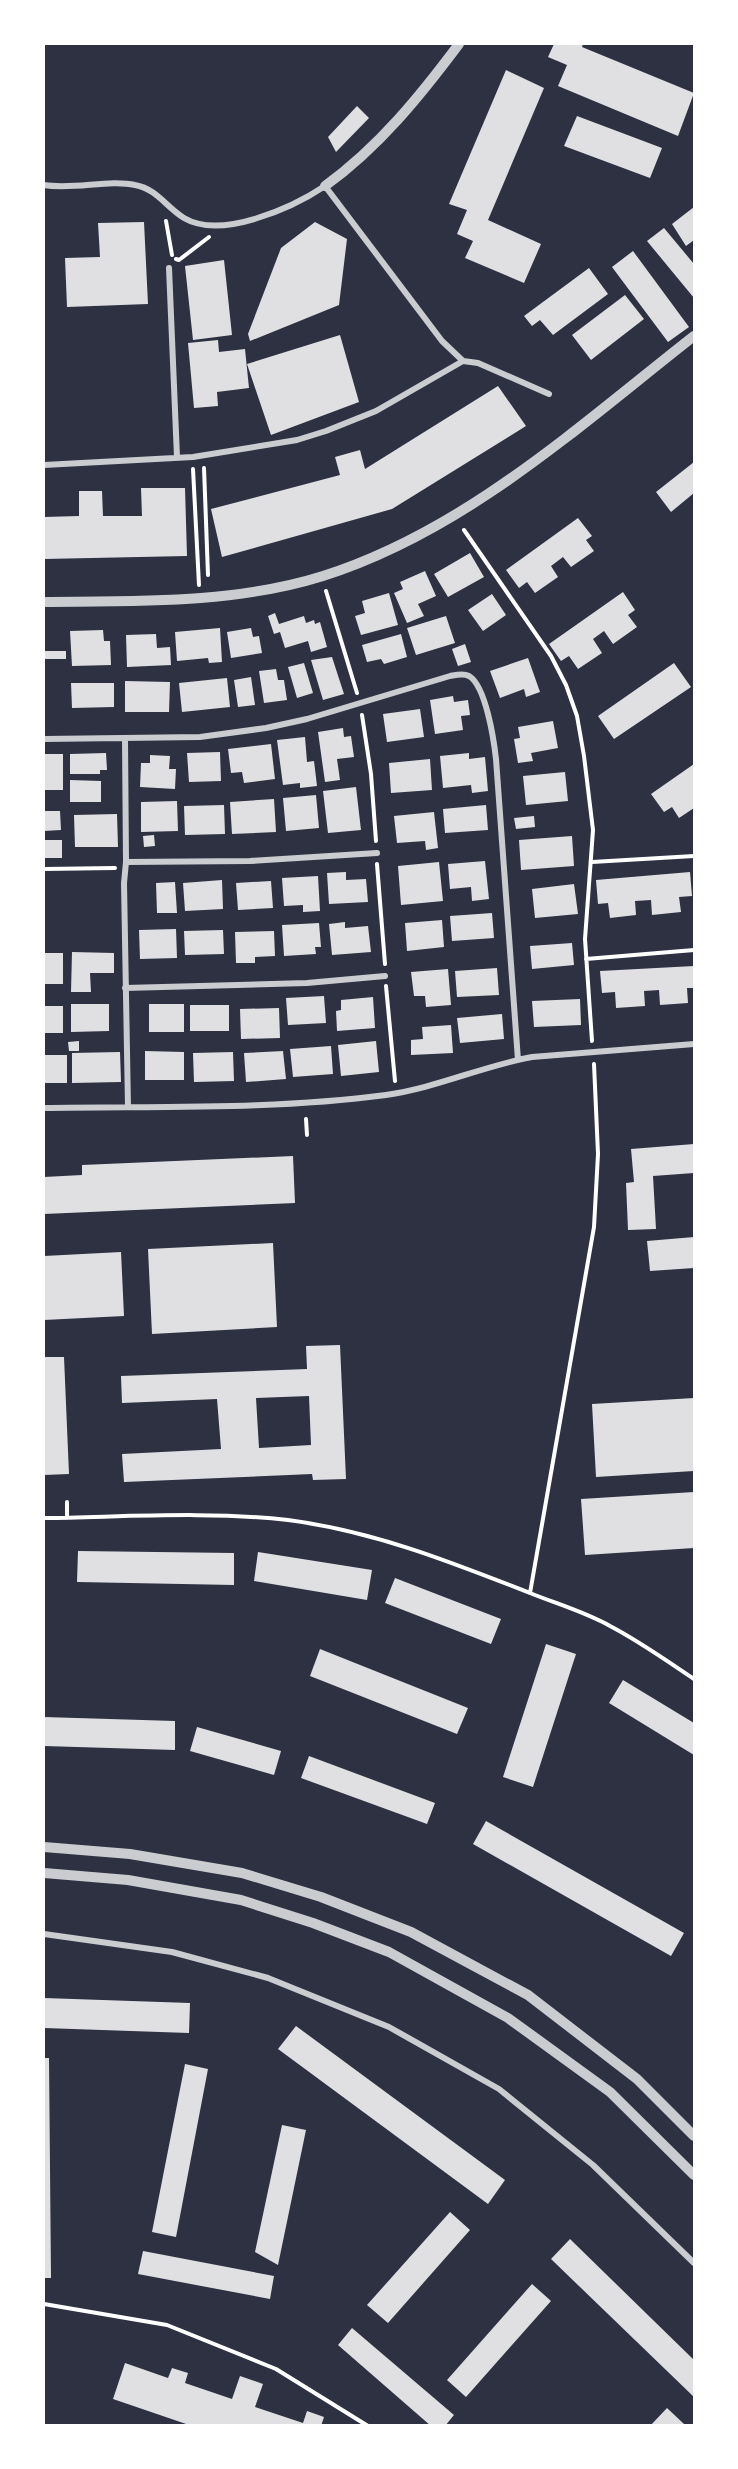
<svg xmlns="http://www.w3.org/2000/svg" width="738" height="2469" font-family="'DM Sans',sans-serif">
	<rect width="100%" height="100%" fill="#2d3142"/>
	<!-- building -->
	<path fill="#e0e0e3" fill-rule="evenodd" d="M554,44H583L582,47L694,93L678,136L558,86L567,65L548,57Z
		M506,70L544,88L488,220L541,244L524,283L465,258L473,241L457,234L467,210L449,204Z
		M357,106L369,118L336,152L328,137Z
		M577,116L662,148L650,178L564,146Z
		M694,207V240L686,246L672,224Z
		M144,222L148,304L67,307L65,258L100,257L98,223Z
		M315,222L347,239L339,305L250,341L248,334L281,248Z
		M664,228L694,264V298L647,241Z
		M633,251L689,327L668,342L612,267Z
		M224,260L232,335L193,340L185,266Z
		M589,268L608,294L553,335L540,320L532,326L524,316Z
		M625,295L644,319L591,360L572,335Z
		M340,335L359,402L271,435L247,364Z
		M218,340L219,352L245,349L249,388L217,392L218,406L194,408L188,343Z
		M498,386L526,426L392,509L222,557L211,509L340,475L335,457L360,450L365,469Z
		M694,462V493L671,512L656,492Z
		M141,488H185L187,556L44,559V517L79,516V491H102L103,516H142Z
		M578,518L592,536L586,540L594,551L571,567L563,557L551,566L558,577L535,593L527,582L519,588L506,570Z
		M470,553L484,577L448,597L434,574Z
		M425,571L436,596L418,604L424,616L407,623L394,593L403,589L400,582Z
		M623,592L635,610L628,615L637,627L613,644L604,631L593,639L602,653L578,669L569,656L561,661L549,644Z
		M389,593L398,625L361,635L355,616L365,613L362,601Z
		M492,594L506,615L483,631L468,610Z
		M275,613L279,624L304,616L306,623L314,620L315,624L320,622L327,647L311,652L308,641L285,648L280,632L274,634L268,616Z
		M446,616L455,643L416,655L407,628Z
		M220,628L222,662L209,663L208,658L177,661L175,632Z
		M251,628L253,637L259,636L262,653L231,658L227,632Z
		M103,630L104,641H110L111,665L72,666L70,631Z
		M156,634L157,648L170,647L171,665L127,667L126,635Z
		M401,634L407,657L384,664L381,659L367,662L362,645Z
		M465,644L471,662L458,666L452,649Z
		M44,651H66V659H44Z
		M332,657L344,694L323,700L311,660Z
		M528,658L540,692L526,697L524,689L500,698L490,671Z
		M304,663L313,693L297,698L288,667Z
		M674,663L691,687L614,739L598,716Z
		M276,669L278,680H284L287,700L264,703L259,671Z
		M251,677L255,705L238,707L234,680Z
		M227,678L230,707L182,712L179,683Z
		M125,681L170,682L169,712H125Z
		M71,683H114V707L72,708Z
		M453,696L454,702L468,700L470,715L461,716L463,730L435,734L430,700Z
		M420,709L424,737L387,742L383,714Z
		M553,721L558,748L531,753L533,761L518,763L514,739L520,738L518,727Z
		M343,728L344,737L351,736L354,757L337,759L340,780L325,782L318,732Z
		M305,737L307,762L314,761L317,786L300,788V783L283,785L277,740Z
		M271,744L275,779L244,783L242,772L231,773L228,749Z
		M220,752L221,781L189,782L187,753Z
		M106,753L107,770H100V774H70V754Z
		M469,753V759L485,757L488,791L472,793L471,785L443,788L440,756Z
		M44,754H63V790H44Z
		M150,755L170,756L169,769H176L175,789L140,787L141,763H150Z
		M430,759L432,790L391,793L389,763Z
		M694,764V808L679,818L672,807L664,812L651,794Z
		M565,772L568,801L526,805L523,776Z
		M70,780L101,781V802H70Z
		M356,787L361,830L328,833L323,791Z
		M316,795L319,828L286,831L283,798Z
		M274,799L276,832L232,834L230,802Z
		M177,801L178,831L141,832V802Z
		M224,805L225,834L185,835L184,806Z
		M486,805L488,830L445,833L443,809Z
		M44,811H60L61,830L44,831Z
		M434,812L438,848L426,850L425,841L397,843L394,816Z
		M117,814L118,847H75L74,815Z
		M534,816L535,827L516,829L514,818Z
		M154,835L155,846L144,847L143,836Z
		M572,836L574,866L521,870L519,840Z
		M44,840H62V858H44Z
		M485,861L489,899L472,901L471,887L450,889L448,864Z
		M439,862L443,901L401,905L398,866Z
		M346,872V880L366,879L368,902L329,904L327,873Z
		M690,872L692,896L679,897L681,912L652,915L651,900L635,901L636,915L610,918L608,903L598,904L596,880Z
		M318,876L320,911L303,912V905L284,906L282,878Z
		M222,880L223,909L185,911L183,883Z
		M271,881L273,908L238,910L236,883Z
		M175,882L177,913H157L156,883Z
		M574,884L578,914L535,918L532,889Z
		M492,913L494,938L452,941L450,916Z
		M442,920L444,947L407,951L405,923Z
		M345,922V928L368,926L371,952L332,955L329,924Z
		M319,923L321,947H315L316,954L284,956L282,925Z
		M176,929L177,958L140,959L139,930Z
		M223,930L224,954L185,955L184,931Z
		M274,931L275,956L255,957V963H236L235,932Z
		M572,943L574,965L532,969L530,946Z
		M72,952L114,953V973H90L91,992H71Z
		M44,953H63V984H44Z
		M694,966V988H687L688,1003L660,1005L659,990L644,991L645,1006L616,1008L615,992L602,993L600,971Z
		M497,968L499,995L457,997L455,971Z
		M448,969L451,1005L426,1007L425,996H414L411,972Z
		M324,996L326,1023L288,1025L286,998Z
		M373,997L375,1028L337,1031L336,1011L341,1010V1000Z
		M580,999L581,1025L534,1027L532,1001Z
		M71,1004H109V1031L71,1032Z
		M149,1004H184V1032H149Z
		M190,1005H229V1031H190Z
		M44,1006H63V1033H44Z
		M279,1008L280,1038L241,1039L240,1009Z
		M502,1014L504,1039L460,1043L457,1018Z
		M451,1025L453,1053L411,1055V1040L423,1039L422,1027Z
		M79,1041V1051H69L68,1042Z
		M376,1041L379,1072L341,1076L338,1045Z
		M331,1046L333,1074L293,1077L290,1049Z
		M145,1051L184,1052V1080H145Z
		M283,1051L286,1079L246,1082L244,1053Z
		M120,1052L121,1082L72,1083V1053Z
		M233,1052L234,1081L194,1082L193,1053Z
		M44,1055H67V1083H44Z
		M694,1144V1173L653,1176L656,1229L628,1230L626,1183L634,1182L631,1149Z
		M293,1156L295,1203L44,1214V1177L82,1175V1165Z
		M694,1237V1268L650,1271L647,1241Z
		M273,1243L277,1327L152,1334L148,1249Z
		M121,1252L124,1316L44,1320V1256Z
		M340,1345L346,1479L313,1480L312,1474L124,1482L122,1454L221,1449L217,1399L122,1403L121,1376L307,1369L306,1346ZM309,1396L311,1445L259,1448L256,1398Z
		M44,1357H64L69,1474L44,1475Z
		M694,1398V1471L596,1477L592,1404Z
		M694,1492V1548L585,1555L581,1499Z
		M78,1551L234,1553V1585L77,1582Z
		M258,1552L372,1570L367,1600L254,1581Z
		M395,1578L501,1619L491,1644L385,1603Z
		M546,1644L576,1654L533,1787L503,1777Z
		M320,1649L468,1708L457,1734L310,1676Z
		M623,1680L694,1723V1755L609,1703Z
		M44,1717L175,1721V1750L44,1746Z
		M197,1727L281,1751L274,1775L190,1751Z
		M309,1756L435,1803L427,1824L301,1778Z
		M486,1821L684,1933L671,1956L473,1844Z
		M44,1998L190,2003L189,2033L44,2028Z
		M296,2026L505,2180L488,2204L278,2049Z
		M44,2058H49L51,2278H44Z
		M185,2064L208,2069L176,2237L152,2232Z
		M282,2125L306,2130L278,2265L255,2252Z
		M450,2212L470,2230L388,2323L367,2305Z
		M570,2239L694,2360V2397L551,2259Z
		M143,2251L274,2276L270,2299L138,2274Z
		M532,2284L551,2301L466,2397L447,2380Z
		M352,2328L454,2415L445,2426H431L338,2345Z
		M125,2363L168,2378L172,2368L188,2373L185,2383L232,2399L240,2376L263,2384L255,2407L303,2423L307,2411L324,2417L321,2426H192L113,2399Z
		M667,2408L684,2424L650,2426Z"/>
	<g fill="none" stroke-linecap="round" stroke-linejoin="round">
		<!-- path -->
		<path stroke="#fff" stroke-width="4" d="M166,221L172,255
			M176,259L179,260L209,237
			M204,468L208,575
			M193,469L199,585
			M464,530L551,656L566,685L577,716L584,756L593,830L585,939L592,1041
			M326,591L357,693
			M362,715L371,774L376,841
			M592,862L694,856
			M377,864L385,964
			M44,869L115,868
			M586,959L694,950
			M386,986L395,1081
			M306,1119L307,1135
			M67,1502V1518
			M44,1518C124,1517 208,1511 288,1520C373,1531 451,1562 530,1593C557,1604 585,1612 610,1626C639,1641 667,1661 694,1679
			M530,1593L594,1227L598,1154L594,1064
			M44,2304L167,2325L276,2369L368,2426"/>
		<!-- minor -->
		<path stroke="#caccd0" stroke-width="6" d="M44,185C74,190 109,179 135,185C157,189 166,207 184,218C221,240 292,208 325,186L442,341L463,361
			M169,268L177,457
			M44,465L193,457L297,440L326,431L376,411L463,361L478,363L549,394
			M44,739L200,737L266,728L307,719L450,676C456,675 463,673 469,676C486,686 494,741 496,759L518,1060
			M125,739L126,862L124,883L128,1107
			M126,862L250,861L377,853
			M125,988L307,983L385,976
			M44,1108C158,1106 272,1110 386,1095C436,1088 483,1066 532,1057L694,1044
			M44,1934L172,1952L268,1978L389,2027L499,2089L593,2165L694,2263"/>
		<!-- tertiary -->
		<path stroke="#caccd0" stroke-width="10" d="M325,186C379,147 420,96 459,44
			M44,602C136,601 234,604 323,576C465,531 579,426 694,336
			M44,1847L130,1854L242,1873L321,1897L411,1932L528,1995L637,2079L694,2136
			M44,1873L128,1880L241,1900L313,1923L389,1952L508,2018L610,2092L694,2175"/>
	</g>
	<!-- border -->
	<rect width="738" height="2469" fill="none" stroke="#ffffff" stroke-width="90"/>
</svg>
